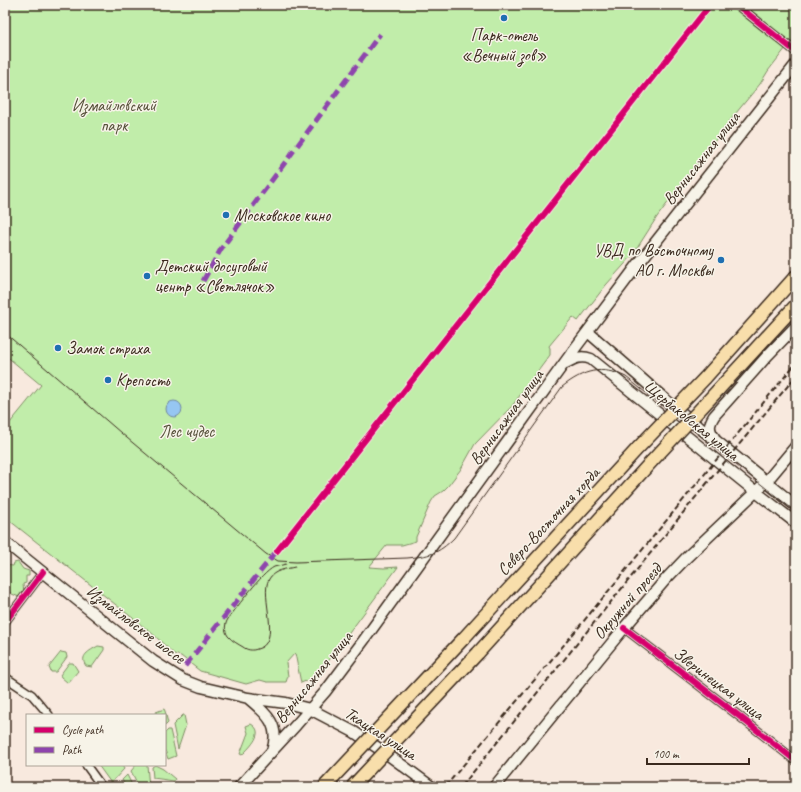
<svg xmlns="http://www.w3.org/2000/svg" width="801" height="792" font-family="Caveat,sans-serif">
	<rect width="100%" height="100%" fill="#f8e9de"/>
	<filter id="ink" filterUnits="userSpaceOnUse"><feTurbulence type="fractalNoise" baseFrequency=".025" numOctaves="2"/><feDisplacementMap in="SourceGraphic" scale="8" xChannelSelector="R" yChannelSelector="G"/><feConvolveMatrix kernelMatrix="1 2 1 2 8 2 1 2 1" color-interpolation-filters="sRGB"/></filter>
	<g filter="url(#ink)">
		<!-- green -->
		<path fill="#c1edaa" stroke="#7e8c64" d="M5,5H796V35L768,71L760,84L736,113L657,217L632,256L606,285L578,321L573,317L549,346L550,348V355L512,406L475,444L461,469L448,486L443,491L435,496L431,502L416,537V541L402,545H387L369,567L384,568L398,567L321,671L313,678L301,683L295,653L286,663L288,676L286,682H267L260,680L246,684L200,671L181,656L174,654L154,635L5,517V429L41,385L5,355Z
			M18,562L23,569L29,571V576H26V583L23,584L24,594L19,597L12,594L5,588V565L13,566L14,563Z
			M98,646L104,647V650L92,667L86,666C79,656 89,651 98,646Z
			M61,652L66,653L67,657L56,672H51L49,667Z
			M69,663H73L78,671L68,683L61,677L60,675Z
			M164,709L165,711L168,723L165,726V715H157L156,712Z
			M183,715H184L186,725L178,749L173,725Z
			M251,724C266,732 250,747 242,755L240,754L248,733L246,726Z
			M168,730H170L176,756L168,759L165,750V733Z
			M98,765H122L124,769L111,783Z
			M136,765H147L149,787H139L131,771Z
			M155,765L163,769L175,779L174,781L153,778L152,767Z
			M127,775L133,787H125L126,786L122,780Z"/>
		<!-- water -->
		<path fill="#96c6f2" stroke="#72889d" d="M166 409a8 8 0 1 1 16 0a8 8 0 1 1-16 0Z"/>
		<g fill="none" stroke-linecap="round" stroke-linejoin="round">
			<!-- minor casing -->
			<g stroke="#3b2a1e" stroke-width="10">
				<path id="minor" d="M737,5L796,52
					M5,622L43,572
					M624,628L739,716L796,761
					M5,677L32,695L49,715
					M86,765L102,787"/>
			</g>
			<!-- secondary casing -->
			<g stroke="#3b2a1e" stroke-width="13">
				<path id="secondary" d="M588,332L666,400L796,506
					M566,363C575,358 581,355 591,359L756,492L796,523
					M714,437C708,429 709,424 714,416L768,355L796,326
					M5,542L153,661L183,680L201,687L248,698L286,703L310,709L354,732L387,754L432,787
					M248,698C266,713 281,725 272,751
					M239,787L296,725L325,692L364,640L573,351L639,263L796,64
					M494,787L624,628L666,579L687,557L766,482L796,446"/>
			</g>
			<!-- primary casing -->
			<g stroke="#3b2a1e" stroke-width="15">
				<path id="primary" d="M705,378L796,276
					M718,390L796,305
					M463,639L638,448
					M478,653L652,461"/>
			</g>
			<!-- minor -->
			<use href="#minor" stroke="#f7f3e8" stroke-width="7"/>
			<!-- secondary -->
			<use href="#secondary" stroke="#f7f3e8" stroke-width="10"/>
			<!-- primary -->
			<use href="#primary" stroke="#f8deab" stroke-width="12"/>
			<!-- tram -->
			<path stroke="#3b2a1e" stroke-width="1" d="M5,333L121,433L266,554L278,561L296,562L407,558C429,556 438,554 454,538L562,387C584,370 601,365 626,377L796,512
				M286,564C282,565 278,566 274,567C261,574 238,606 228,619C225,624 224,630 228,636C232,641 238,644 243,647C247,650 252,651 257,649C283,643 259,596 269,579C274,570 286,569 295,567"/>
			<!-- rail -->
			<path stroke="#3b2a1e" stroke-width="2" stroke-dasharray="6 3" stroke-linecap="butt" d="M445,787L578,628L796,363
				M461,787L708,482L796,376"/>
			<!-- primary-bridge casing -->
			<g stroke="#3b2a1e" stroke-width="15" stroke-linecap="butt">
				<path id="primary-bridge" d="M638,448L705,378
					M652,461L718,390
					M324,787L463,639
					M352,787L478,653"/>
			</g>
			<!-- primary-bridge -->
			<use href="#primary-bridge" stroke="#f8deab" stroke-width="12"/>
			<!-- quiet -->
			<path stroke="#8e44ad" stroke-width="5" stroke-dasharray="10 5" stroke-linecap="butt" d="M203,281L221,249L380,34
				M185,666L279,548"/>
			<!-- cycleway casing -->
			<g stroke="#f7f3e8" stroke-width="8">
				<path id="cycleway" d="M737,5L796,52
					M277,551L710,5
					M5,622L43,572
					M624,628L739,716L796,761"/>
			</g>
			<!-- cycleway -->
			<use href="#cycleway" stroke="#d6006c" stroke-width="6"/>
		</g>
	</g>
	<!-- markers -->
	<g fill="#1f6fb2" stroke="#f7f3e8" stroke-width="1.5">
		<circle cx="504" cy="18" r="4"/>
		<circle cx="226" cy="215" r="4"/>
		<circle cx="721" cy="260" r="4"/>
		<circle cx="147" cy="276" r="4"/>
		<circle cx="58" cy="348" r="4"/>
		<circle cx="108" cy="380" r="4"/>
	</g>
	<g text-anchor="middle" stroke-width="3" stroke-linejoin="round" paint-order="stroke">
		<!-- poi labels -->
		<g font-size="17" fill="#3b2a1e" stroke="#f7f3e8" text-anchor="start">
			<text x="504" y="41" text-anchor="middle">Парк-отель<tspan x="504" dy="20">«Вечный зов»</tspan></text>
			<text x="234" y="221">Московское кино</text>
			<text x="713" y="256" text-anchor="end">УВД по Восточному<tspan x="713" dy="20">АО г. Москвы</tspan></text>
			<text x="155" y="272">Детский досуговый<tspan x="155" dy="20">центр «Светлячок»</tspan></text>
			<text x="66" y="354">Замок страха</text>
			<text x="116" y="386">Крепость</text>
		</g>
		<!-- park labels -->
		<g font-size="17" fill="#56513a" stroke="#f7f3e8">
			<text x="114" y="111">Измайловский<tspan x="114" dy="20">парк</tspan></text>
			<text x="187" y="437">Лес чудес</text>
		</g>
		<!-- street labels -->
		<g font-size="17" fill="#3b2a1e" stroke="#f7f3e8">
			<text transform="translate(701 158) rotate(-52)" y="6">Вернисажная улица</text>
			<text transform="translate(506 417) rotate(-54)" y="6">Вернисажная улица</text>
			<text transform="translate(692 420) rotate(39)" y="6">Щербаковская улица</text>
			<text transform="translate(548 521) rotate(-47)" y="6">Северо-Восточная хорда</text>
			<text transform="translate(627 601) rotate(-49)" y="6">Окружной проезд</text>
			<text transform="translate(136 624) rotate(37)" y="6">Измайловское шоссе</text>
			<text transform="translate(313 677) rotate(-51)" y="6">Вернисажная улица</text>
			<text transform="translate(719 683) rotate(37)" y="6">Зверинецкая улица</text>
			<text transform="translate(381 733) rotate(33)" y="6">Ткацкая улица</text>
		</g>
	</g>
	<!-- margin -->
	<rect width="801" height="792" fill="none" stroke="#f7f3e8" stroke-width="20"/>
	<rect x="10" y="10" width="781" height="772" fill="none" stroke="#3b2a1e" stroke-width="1.5" filter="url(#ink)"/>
	<!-- legend -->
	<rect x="26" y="714" width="140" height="52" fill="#f7f3e8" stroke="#aca397"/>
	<rect x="34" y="727" width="20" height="6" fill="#d6006c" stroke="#aca397"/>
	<text x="62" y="734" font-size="12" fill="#3b2a1e">Cycle path</text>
	<rect x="34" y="747" width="20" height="6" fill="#8e44ad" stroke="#aca397"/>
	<text x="62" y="754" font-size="12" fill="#3b2a1e">Path</text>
	<!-- scale -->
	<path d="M647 758v6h102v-6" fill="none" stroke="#3b2a1e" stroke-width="2"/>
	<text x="653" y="758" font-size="12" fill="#3b2a1e" stroke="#f7f3e8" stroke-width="3" paint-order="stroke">100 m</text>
</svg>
